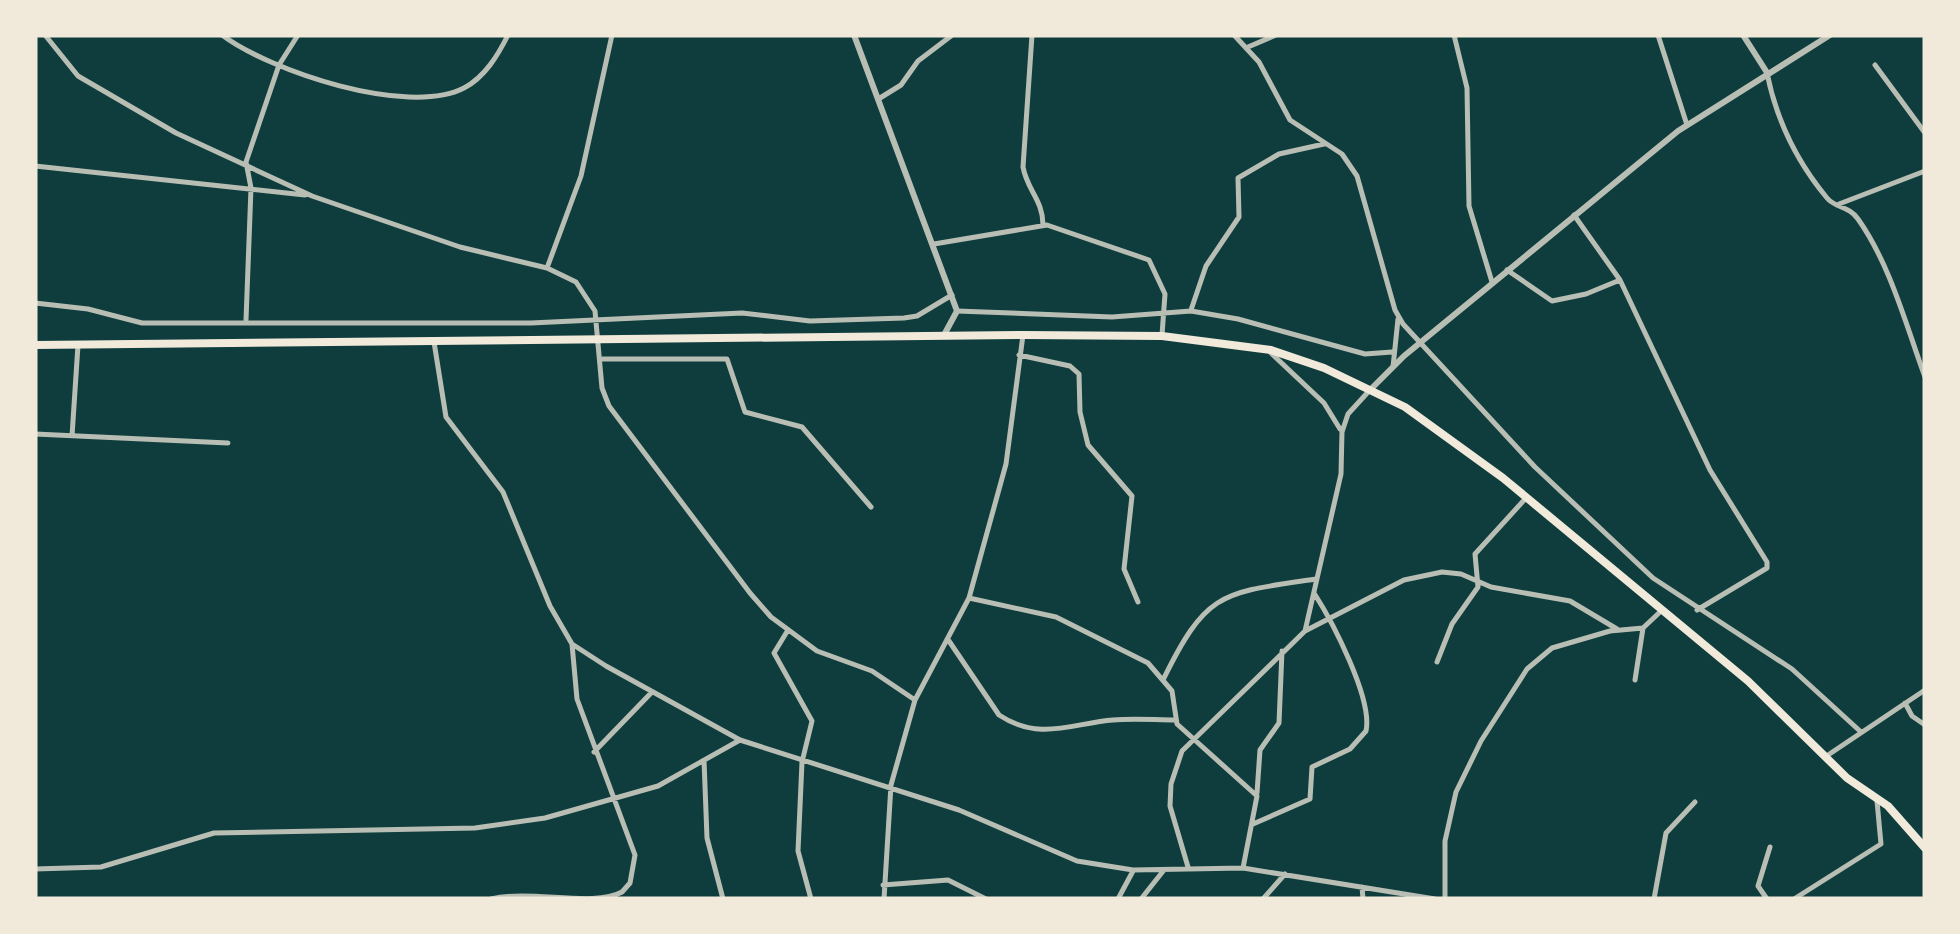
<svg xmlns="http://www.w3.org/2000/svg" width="1960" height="934" font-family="Mulish,sans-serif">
	<rect width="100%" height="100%" fill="#0f3d3e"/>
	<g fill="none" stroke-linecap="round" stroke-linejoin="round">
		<!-- minor -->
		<path stroke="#b8beb3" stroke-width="5" d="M45,35L78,76L176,133L312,196L460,247L547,268L576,282L595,311L602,388L609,406L750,593L771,617L817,651L872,671L915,700
			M222,35C270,71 407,117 464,88C485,77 498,55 508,35
			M1032,35L1023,167C1027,190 1043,200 1043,225
			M1234,35L1259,62L1290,120L1342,154L1357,176L1395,310L1403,324L1535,467L1653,578L1792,669L1861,732
			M1454,35L1467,88L1469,206L1492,282
			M1658,35L1687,125
			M1248,47L1276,35
			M1875,65L1925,133
			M1767,73C1776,118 1797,162 1827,198C1835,208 1849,206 1858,219C1890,264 1906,325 1925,377
			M880,98L901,85L918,61L951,36
			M35,166L305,195
			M1839,204L1925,171
			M1574,215L1620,280L1710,470L1767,562V568L1697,610
			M934,244L1047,225L1149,260L1165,294L1162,335
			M547,268L581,176L612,35
			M1507,270L1552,301L1586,294L1620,280
			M35,303L88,309L142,323H531L742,313L810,321L904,318L917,316L952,295
			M1191,310L1206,266L1239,217L1238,178L1279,154L1324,144
			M957,311L1112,317L1191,311L1238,319L1365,354L1392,352
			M246,320L251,188L246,162L279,65L298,35
			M434,342L446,417L503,492L550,606L572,644L606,666L740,740L959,810L1077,861L1133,870L1243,868L1435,899
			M1271,353L1324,403L1340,429
			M1019,355L1070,366L1079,374L1080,412L1088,445L1132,496L1124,569L1138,602
			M603,359H727L745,412L802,427L871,507
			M1393,367L1398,319
			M35,434L228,443
			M72,436L78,345
			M969,598L1056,617L1148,663L1172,691L1177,724L1257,796L1243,868
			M788,630L774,653L812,721L802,762L798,851L811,899
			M1305,631L1341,474L1342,432L1348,414L1369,391
			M949,641L999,715C1040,742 1073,723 1113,720C1134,718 1155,720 1176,720
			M1437,662L1452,624L1478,587L1475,554L1526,498
			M1163,680C1207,590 1222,593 1316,579
			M1635,680L1643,628
			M1905,703L1912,716L1925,725
			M594,752L652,692
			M1825,757L1925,690
			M704,760L707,838L723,899
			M1257,793L1260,750L1279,723L1282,651
			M1253,824L1310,799L1312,767L1350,749L1366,731C1373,699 1332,621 1314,593
			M1188,867L1170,806L1171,784L1182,751L1305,631L1404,580L1442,572L1461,574L1491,587L1570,601L1617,629
			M35,869L101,867L214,833L475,828L545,818L658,786L740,740
			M883,885L948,880L986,899
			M1362,887L1363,899
			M491,899C531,889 593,908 622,892L630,883L635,855L577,699L572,644
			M884,899L891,785L915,700L969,598L1006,464L1023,335
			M1118,899L1133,871
			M1141,899L1164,870
			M1263,899L1285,874
			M1445,899V841L1456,792L1481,741L1527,669L1552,648L1610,631L1643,628L1660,612
			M1654,899L1666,833L1695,802
			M1767,899L1758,886L1770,847
			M1794,899L1881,844L1877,801"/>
		<!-- tertiary -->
		<path stroke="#b8beb3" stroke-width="6" d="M854,35L957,311L944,335
			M1743,35L1766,71
			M1371,389L1404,356L1678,131L1830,35"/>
		<!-- primary -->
		<path stroke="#f1e9da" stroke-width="8" d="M35,345L1023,335L1162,336L1271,350L1324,368L1405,407L1503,478L1748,681L1847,778L1888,806L1925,848"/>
	</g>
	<!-- border -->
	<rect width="1960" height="934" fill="none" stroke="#f1e9da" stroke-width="75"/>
</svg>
